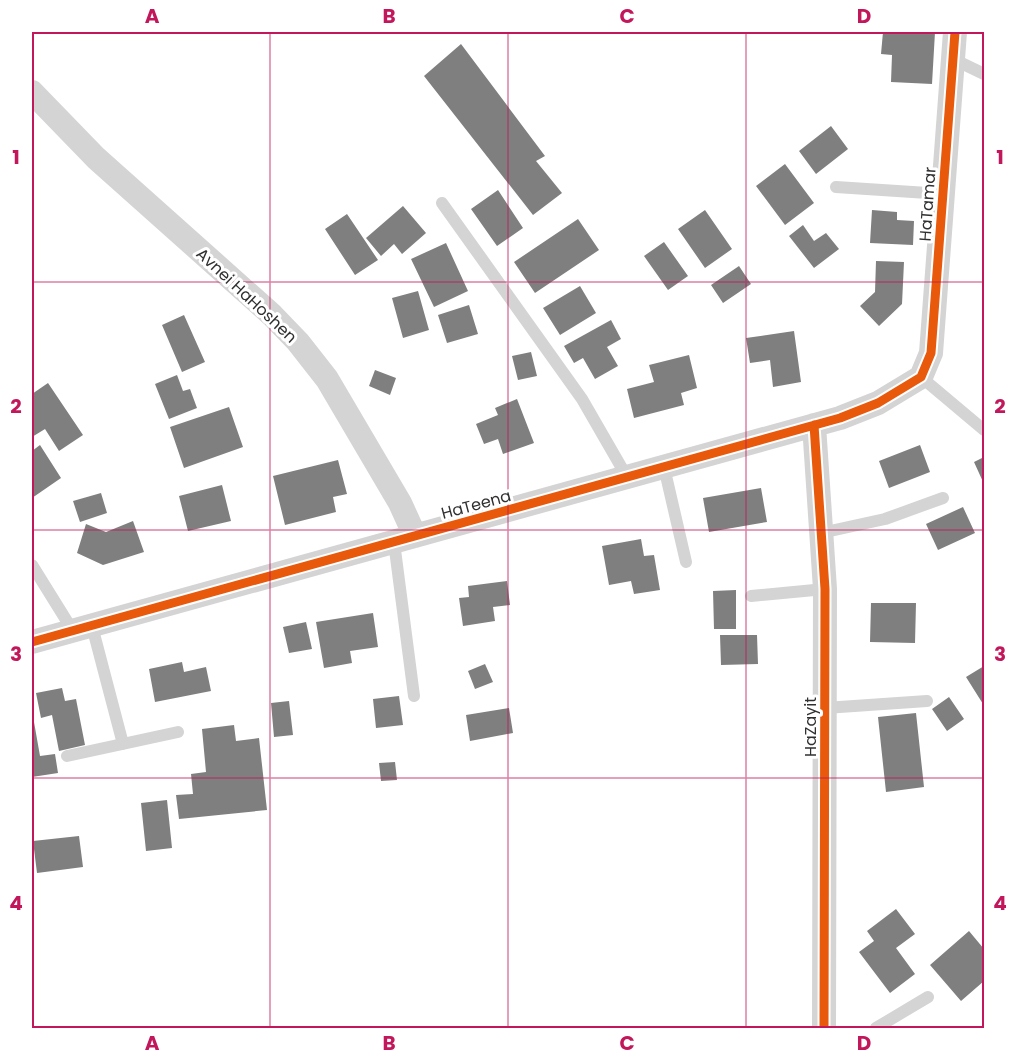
<svg xmlns="http://www.w3.org/2000/svg" width="1016" height="1060" font-family="Poppins,sans-serif">
	<rect width="100%" height="100%" fill="#fff"/>
	<!-- building -->
	<path fill="#7f7f7f" d="M883,32H935L932,84L891,82L892,55L881,54Z
		M461,44L545,156L536,161L562,193L533,215L424,76Z
		M831,126L848,149L816,174L799,151Z
		M785,164L814,203L785,225L756,186Z
		M498,190L523,228L497,246L471,209Z
		M403,206L426,233L402,254L394,244L381,256L366,238Z
		M705,210L732,249L705,268L678,229Z
		M872,210L897,212V220L914,221L913,245L870,243Z
		M347,214L378,260L355,275L325,229Z
		M578,219L599,250L535,293L514,262Z
		M803,225L814,241L826,233L839,249L814,268L789,236Z
		M664,242L688,276L668,290L644,256Z
		M446,243L468,291L434,307L411,259Z
		M876,261L904,262L902,304L879,326L860,306L875,292Z
		M739,266L751,284L723,303L711,285Z
		M580,286L596,313L560,335L543,308Z
		M418,291L429,330L403,338L392,298Z
		M469,305L478,334L447,343L438,315Z
		M184,315L205,362L182,372L162,325Z
		M611,320L621,339L607,347L618,366L595,379L583,358L574,363L564,346Z
		M794,331L801,382L773,387L770,360L750,363L746,338Z
		M531,352L537,376L518,380L512,356Z
		M689,355L697,388L681,393L684,405L634,418L627,389L654,382L649,365Z
		M375,370L396,378L390,395L369,386Z
		M177,375L183,391L190,389L197,408L169,419L155,384Z
		M48,383L83,435L59,451L45,429L32,437V394Z
		M517,399L534,443L503,454L498,439L484,444L476,424L498,415L495,408Z
		M229,407L243,447L184,468L170,427Z
		M40,445L61,478L32,498V451Z
		M920,445L930,472L889,488L879,461Z
		M984,457V484L974,462Z
		M338,460L347,494L333,497L336,512L285,525L273,476Z
		M222,485L231,521L188,531L179,496Z
		M761,488L767,522L709,532L703,498Z
		M101,493L107,513L80,522L73,501Z
		M963,507L975,533L938,550L926,524Z
		M133,521L144,552L103,565L77,553L86,524L106,532Z
		M641,539L644,556L654,555L660,590L634,594L631,581L609,585L602,546Z
		M507,581L510,605L493,607L495,621L463,626L459,598L469,597L468,586Z
		M736,590V629H714L713,591Z
		M871,603H916L915,643L870,642Z
		M373,613L378,647L350,651L352,663L324,668L316,622Z
		M306,622L312,649L289,653L283,627Z
		M720,635H757L758,664L721,665Z
		M182,662L184,672L206,667L211,691L155,702L149,669Z
		M485,664L493,682L475,689L468,671Z
		M984,666V702L983,704L966,677Z
		M62,688L65,701L76,699L85,745L59,751L52,715L41,718L36,693Z
		M399,696L403,725L376,728L373,699Z
		M949,697L964,719L947,731L932,709Z
		M289,701L293,735L274,737L271,703Z
		M509,708L513,733L470,741L466,715Z
		M916,713L924,787L886,792L878,717Z
		M34,722L40,756L55,754L58,773L32,777V723Z
		M234,725L236,741L259,738L267,810L179,819L176,795L193,794L191,774L206,772L202,729Z
		M395,762L397,780L381,781L379,763Z
		M167,800L172,848L146,851L141,803Z
		M79,836L83,867L37,873L33,841Z
		M896,909L915,934L896,948L915,974L890,993L859,952L874,941L867,931Z
		M969,931L984,949V981L961,1001L930,965Z"/>
	<g fill="none" stroke-linecap="round" stroke-linejoin="round">
		<!-- lane -->
		<path stroke="#d4d4d4" stroke-width="12" d="M953,59L984,74
			M836,187L943,194
			M442,203L582,399L627,477
			M921,377L984,430
			M664,467L686,562
			M821,533L885,519L943,498
			M394,542L414,696
			M32,565L73,631
			M751,596L825,589
			M92,626L123,744
			M825,708L927,701
			M67,756L178,732
			M876,1028L928,997"/>
		<!-- street -->
		<path stroke="#d4d4d4" stroke-width="24" d="M32,92L96,158L272,315L298,342L327,379L400,503L415,536
			M814,425L825,589L824,1028
			M32,642L840,418L878,403L921,377L931,353L955,32"/>
		<!-- cycleway casing -->
		<g stroke="#fff" stroke-width="13">
			<path id="cycleway" d="M814,425L825,589L824,1028
				M32,642L840,418L878,403L921,377L931,353L955,32"/>
		</g>
		<!-- cycleway -->
		<use href="#cycleway" stroke="#e8590c" stroke-width="9"/>
	</g>
	<!-- grid -->
	<path fill="none" stroke="#c2185b" stroke-width="1.5" stroke-opacity="0.55" d="M270,32V1028M508,32V1028M746,32V1028M32,282H984M32,530H984M32,778H984"/>
	<g text-anchor="middle" stroke-width="6" stroke-linejoin="round" paint-order="stroke">
		<!-- street labels -->
		<g font-size="16" fill="#303030" stroke="#fff">
			<text transform="translate(927 204) rotate(-86)" y="6">HaTamar</text>
			<text transform="translate(247 295) rotate(43)" y="6">Avnei HaHoshen</text>
			<text transform="translate(476 504) rotate(-15)" y="6">HaTeena</text>
			<text transform="translate(810 727) rotate(-90)" y="6">HaZayit</text>
		</g>
	</g>
	<!-- border -->
	<rect width="1016" height="1060" fill="none" stroke="#ffffff" stroke-width="66"/>
	<rect x="33" y="33" width="950" height="994" fill="none" stroke="#c2185b" stroke-width="2"/>
	<g font-size="20" text-anchor="middle" font-weight="bold" fill="#c2185b">
		<text x="152" y="23">A</text>
		<text x="389" y="23">B</text>
		<text x="627" y="23">C</text>
		<text x="864" y="23">D</text>
		<text x="16" y="164">1</text>
		<text x="1000" y="164">1</text>
		<text x="16" y="413">2</text>
		<text x="1000" y="413">2</text>
		<text x="16" y="661">3</text>
		<text x="1000" y="661">3</text>
		<text x="16" y="910">4</text>
		<text x="1000" y="910">4</text>
		<text x="152" y="1050">A</text>
		<text x="389" y="1050">B</text>
		<text x="627" y="1050">C</text>
		<text x="864" y="1050">D</text>
	</g>
</svg>
